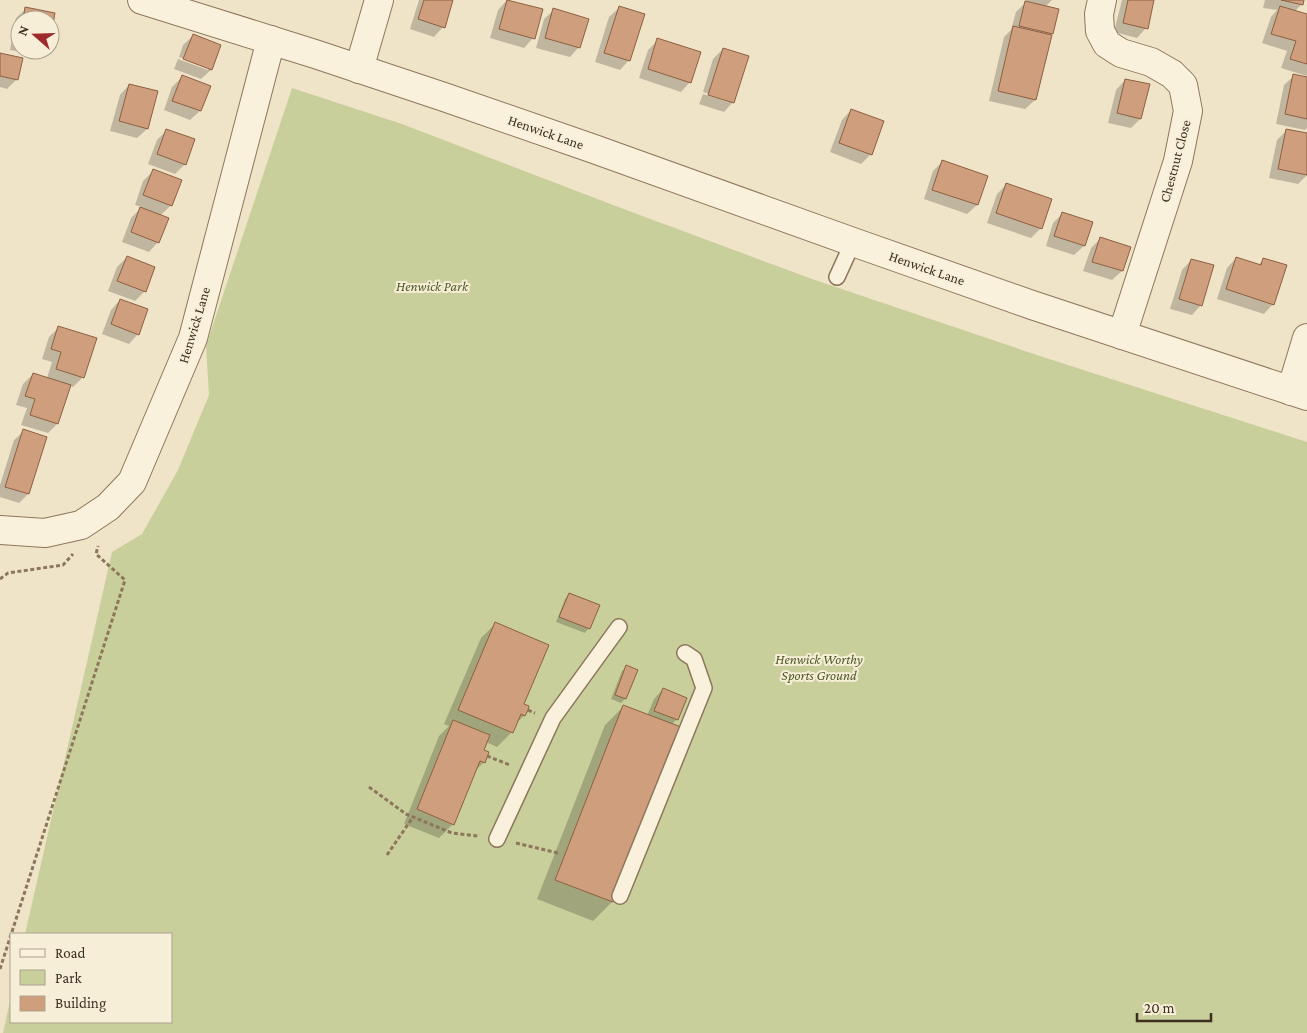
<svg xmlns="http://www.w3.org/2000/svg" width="1307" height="1033" font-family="'Crimson Pro',serif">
	<rect width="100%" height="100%" fill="#f0e4c8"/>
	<!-- green -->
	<path fill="#c9cf9b" d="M292,88L402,124L621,208L812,279L1043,357L1307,442V1033H3L11,997V1022H171V934H25L112,552L142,534L178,470L209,395L206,346Z"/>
	<!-- shadow -->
	<path fill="#0003" d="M419,0H452L443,27L434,37L410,29Z
		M507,0L533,38L524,48L490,38L498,10Z
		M1024,0H1052L1045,7L1052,33L1050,35L1035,100L1025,109L989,101L1004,37L1011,30L1016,12L1027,1Z
		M1122,0H1153L1146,28L1137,38L1114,32Z
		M1265,0H1303L1302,4L1294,12L1307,15V76L1281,68L1287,51L1262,43L1271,17L1277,10L1263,8Z
		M619,8L629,60L620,70L595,62L609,17Z
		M26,9L54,14L50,34V20H20V50H44L38,55L10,50L16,18Z
		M554,10L579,47L570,57L536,48L544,19Z
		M193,36L211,70L201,79L174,69L178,59L208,70V67L179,57L183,45Z
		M658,40L690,82L681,92L639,78L648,50Z
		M723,49L733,102L724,112L699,104L703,94L729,102V100L703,92L713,59Z
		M0,54L17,79L7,89L0,87Z
		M1294,76L1307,78V128L1305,130L1276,124L1284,85Z
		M182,77L209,87L200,111L190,120L164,110L172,87Z
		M1125,80L1140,119L1131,128L1108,123L1116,90Z
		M129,85L157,92L147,129L137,138L110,131L120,95Z
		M851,110L871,154L861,164L830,152L842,120Z
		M167,130L185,164L175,174L148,164L157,140Z
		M1287,130L1307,134V175L1298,184L1269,178L1277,140Z
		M943,161L987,176L977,205L967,214L924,199L933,171Z
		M153,171L171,205L160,216L158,242L149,252L122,242L131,218L142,207L135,205L143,181Z
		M1006,185L1041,228L1031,238L987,223L997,194Z
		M1063,213L1091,223L1084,246L1074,255L1046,246L1053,223Z
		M1101,238L1129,248L1122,271L1112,280L1083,271L1091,248Z
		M127,257L145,291L135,301L108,291L117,267Z
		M1236,258L1258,265L1264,259L1273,304L1264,314L1217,299L1227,268Z
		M1191,260L1201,305L1192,315L1170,309L1182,270Z
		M120,300L138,334L129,344L102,334L111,310Z
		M59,327L83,377L73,387L69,385L57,424L48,433L21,425L27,408L16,405L23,384L33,374L47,378L52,362L42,359L49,337Z
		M24,431L28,494L19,503L0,497V485L14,440Z
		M569,594L589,628L585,633L556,622L565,599Z
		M495,624L522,704L528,707L524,716L515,724L512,732L497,747L486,742L482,751L484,762L475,771L453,824L439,838L404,824L439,736L449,726L444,724L481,638Z
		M627,667L636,671L625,699L621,703L611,699L622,671Z
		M663,689L677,719L671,725L679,728L612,902L593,921L537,899L605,725L624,706L647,716L654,699Z"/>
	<!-- building -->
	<path fill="#cf9f7d" stroke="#8d5f41" d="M424,0H453L445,28L418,19Z
		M507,0L543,9L535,39L499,29Z
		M1128,0H1154L1148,29L1123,23Z
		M1281,0H1304L1303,5Z
		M1025,1L1059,9L1053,34L1019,26Z
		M619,6L645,14L630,61L604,53Z
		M1280,6L1307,14V64L1290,59L1296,41L1271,34Z
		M25,7L55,13L50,41V20H23Z
		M553,8L589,19L580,48L545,38Z
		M1013,26L1052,35L1036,100L998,91Z
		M193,34L221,45L212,70L183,59Z
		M657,38L701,52L691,83L648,69Z
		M723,48L749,56L734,103L708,95Z
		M0,53L23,58L18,80L0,76Z
		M1293,74L1307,77V119L1285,114Z
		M182,75L211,86L201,111L172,101Z
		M1125,79L1150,84L1141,119L1117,113Z
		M129,84L158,91L148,129L119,121Z
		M851,109L884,121L872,155L839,143Z
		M166,129L195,139L186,165L157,154Z
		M1286,129L1307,133V175L1278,169Z
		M942,160L988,176L978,205L932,190Z
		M153,169L182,180L172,206L143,195Z
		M1006,183L1052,199L1042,229L996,213Z
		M140,207L169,218L159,243L131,232Z
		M1062,212L1093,222L1085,246L1054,236Z
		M1100,237L1131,247L1123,271L1092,262Z
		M127,256L155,267L146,292L117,281Z
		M1236,257L1261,265L1263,258L1287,265L1274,305L1226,289Z
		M1191,259L1214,265L1202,306L1179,299Z
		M120,299L148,309L139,335L111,324Z
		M58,326L97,338L84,378L56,369L61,352L51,349Z
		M33,373L71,385L58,424L30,415L35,399L25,396Z
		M23,429L47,437L29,494L5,487Z
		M569,593L600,605L590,629L559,617Z
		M495,622L549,645L524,704L529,706L528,710L525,716L521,714L513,733L458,710Z
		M626,665L638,670L626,699L615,695Z
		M663,688L687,698L678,720L654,711Z
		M623,705L681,727L613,902L555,880Z
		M453,720L490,735L484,750L489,752L485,763L480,761L454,825L417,809Z"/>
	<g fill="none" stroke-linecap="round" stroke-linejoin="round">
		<!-- service casing -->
		<g stroke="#8d765c" stroke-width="18">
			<path id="service" d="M837,277L853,242
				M497,839L553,718L619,627
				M620,896L704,688L694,659L685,653"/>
		</g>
		<!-- minor casing -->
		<g stroke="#8d765c" stroke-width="30">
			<path id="minor" d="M1102,0L1099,14L1100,31L1107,44L1121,53L1151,62L1172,74L1183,85L1188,111L1178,161L1122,335
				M359,69L379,0
				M1291,391L1307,338
				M0,530L45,533L81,525L108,507L132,482L193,338L271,40"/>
		</g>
		<!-- tertiary casing -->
		<g stroke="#8d765c" stroke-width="30">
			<path id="tertiary" d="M142,0L315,54L444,97L594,149L853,242L1032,305L1307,396"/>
		</g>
		<!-- path -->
		<path stroke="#8d765c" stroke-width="3" stroke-dasharray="4 2.5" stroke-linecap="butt" d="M0,579L8,573L63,565L73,554
			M528,710L535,713
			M487,756L510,765
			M369,787L406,814L452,833L478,836
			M516,843L558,853
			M387,855L413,817
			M0,969L125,580L96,554L98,546"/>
		<!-- service -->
		<use href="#service" stroke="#faf1dc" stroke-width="15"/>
		<!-- minor -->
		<use href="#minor" stroke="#faf1dc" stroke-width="28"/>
		<!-- tertiary -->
		<use href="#tertiary" stroke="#faf1dc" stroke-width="28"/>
	</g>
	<g text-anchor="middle" stroke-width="4" stroke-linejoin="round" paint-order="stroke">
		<!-- street labels -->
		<g font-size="14" fill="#3d2e20" stroke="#f7eed8">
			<text transform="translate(546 132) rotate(19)" y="5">Henwick Lane</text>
			<text transform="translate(1175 161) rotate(-75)" y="5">Chestnut Close</text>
			<text transform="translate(927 268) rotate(19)" y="5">Henwick Lane</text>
			<text transform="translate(194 325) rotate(-73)" y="5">Henwick Lane</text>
		</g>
		<!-- park labels -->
		<g font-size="14" font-style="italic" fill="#4d5a26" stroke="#f7eed8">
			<text x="432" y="291">Henwick Park</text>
			<text x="819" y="664">Henwick Worthy<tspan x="819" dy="16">Sports Ground</tspan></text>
		</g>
	</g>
	<!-- legend -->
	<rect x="10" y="933" width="162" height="90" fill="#f7eed8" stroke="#ada18e"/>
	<rect x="20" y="949" width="25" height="8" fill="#faf1dc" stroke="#ada18e"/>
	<text x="55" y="958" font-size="15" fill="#3d2e20">Road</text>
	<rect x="20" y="970" width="25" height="15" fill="#c9cf9b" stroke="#ada18e"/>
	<text x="55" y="983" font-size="15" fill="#3d2e20">Park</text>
	<rect x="20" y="996" width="25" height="15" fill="#cf9f7d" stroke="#ada18e"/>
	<text x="55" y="1008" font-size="15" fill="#3d2e20">Building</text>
	<!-- north arrow -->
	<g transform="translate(35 35) rotate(290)"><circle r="24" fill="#f7eed8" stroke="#ada18e"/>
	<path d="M0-4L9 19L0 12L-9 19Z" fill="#9e2a2b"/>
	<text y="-8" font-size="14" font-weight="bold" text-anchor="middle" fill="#3d2e20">N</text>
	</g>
	<!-- scale -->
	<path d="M1137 1013v8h74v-8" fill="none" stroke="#3d2e20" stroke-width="2.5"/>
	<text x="1144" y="1013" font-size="15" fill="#3d2e20" stroke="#f7eed8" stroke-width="4" paint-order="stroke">20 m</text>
</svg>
